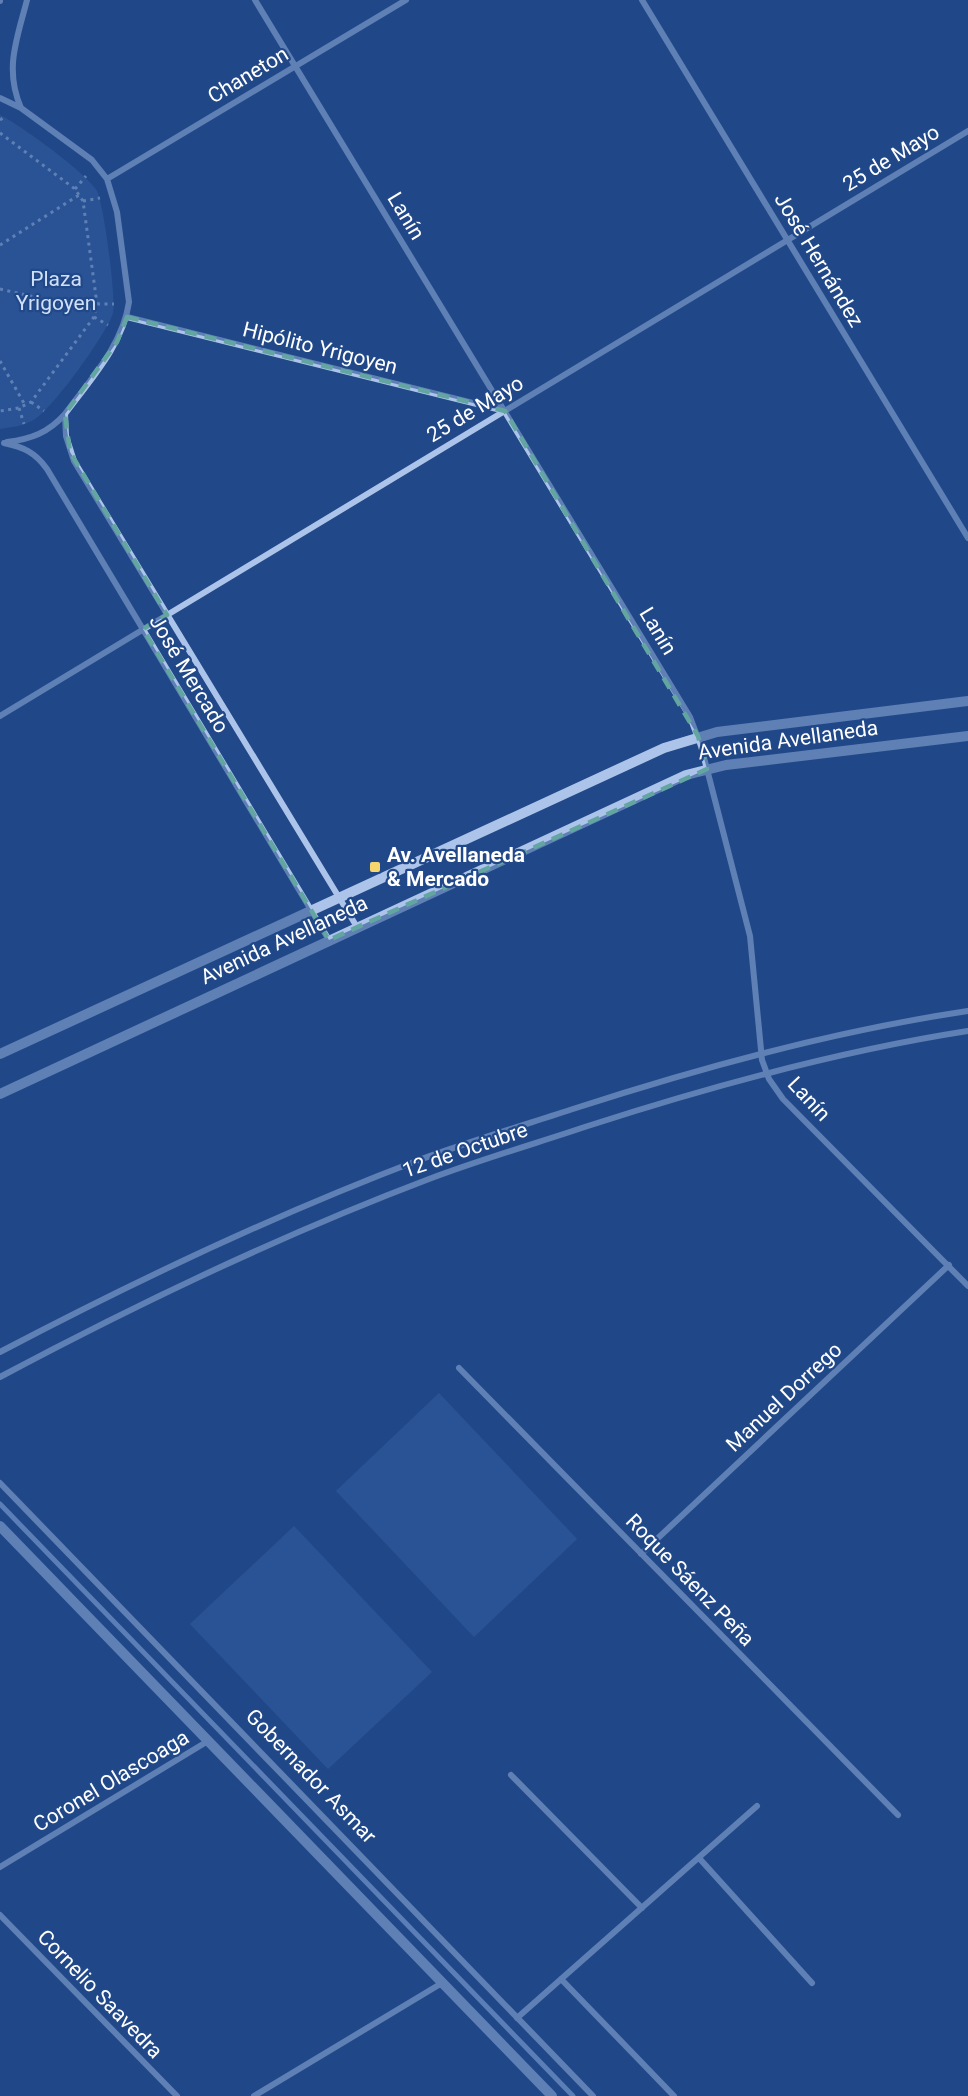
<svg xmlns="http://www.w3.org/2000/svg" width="968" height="2096" font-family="Roboto,sans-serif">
	<rect width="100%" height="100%" fill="#214888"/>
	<!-- green -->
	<path fill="#3561a5" d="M0,115C19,124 88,174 97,191C104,206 116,297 113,313C107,333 53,408 35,419C24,426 12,427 0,429Z
		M439,1393L577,1539L474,1637L336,1491Z
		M294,1526L432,1672L328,1769L190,1624Z"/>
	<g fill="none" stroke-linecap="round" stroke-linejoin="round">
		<!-- stream -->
		<path stroke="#9fbfeb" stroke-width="5" d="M0,1504L573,2096"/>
		<!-- path -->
		<path stroke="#acc4ea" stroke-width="3" stroke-dasharray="3 4.5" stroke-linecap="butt" d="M0,120L4,117
			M0,133L75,189L83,201L97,304L94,317L31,402L19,408L0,411
			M75,189L86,176
			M83,201L100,198
			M0,245L79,195
			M0,289L96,311
			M97,304H114
			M94,317L108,325
			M0,361L25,405
			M31,402L44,411
			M19,408L24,424"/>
		<!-- minor -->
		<path stroke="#acc4ea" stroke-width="6" d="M255,0L690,717L701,746L750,936L762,1060L769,1079L783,1099L968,1286
			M642,0L968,538
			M0,1V0
			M0,98L21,108L92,160L107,179L117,212L129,302C123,345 90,380 65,414C48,433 31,439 7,442
			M21,108C4,69 17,39 27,0
			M107,179L406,0
			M127,317L505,411
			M65,414L66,436L74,461L357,927
			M4,443C23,447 35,452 47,469L329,940
			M0,716L968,131
			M0,1352C137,1280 274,1215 419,1160C471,1141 524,1125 576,1108C705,1066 834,1031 968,1011
			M459,1368L898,1815
			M0,1377C139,1303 281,1235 429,1179C482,1159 537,1143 591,1125C715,1085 839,1051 968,1031
			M0,1483L593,2096
			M641,1554L949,1265
			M511,1775L642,1908
			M699,1858L812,1983
			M0,1867L208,1741
			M0,1915L177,2096
			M561,1979L674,2096
			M517,2018L757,1806
			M254,2096L442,1983"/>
		<!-- tertiary -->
		<path stroke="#acc4ea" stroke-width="10" d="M0,1054L664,748L717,732L968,701
			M0,1094L686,775L726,765L968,736
			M0,1526L552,2096"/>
	</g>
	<!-- marked area -->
	<path d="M0 0H968V2096H0ZM127,317L505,411L698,736L707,769L329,940L143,629L167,615L70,452L65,414L117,342Z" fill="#214888" fill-opacity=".55" fill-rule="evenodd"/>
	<path fill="none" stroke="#63a6a1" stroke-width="4.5" stroke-dasharray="12 8" stroke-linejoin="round" d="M127,317L505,411L698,736L707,769L329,940L143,629L167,615L70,452L65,414L117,342Z"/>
	<!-- markers -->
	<rect fill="#f7d76d" stroke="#214888" stroke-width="2" x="369" y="861" width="12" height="12" rx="3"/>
	<g text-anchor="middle" stroke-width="4.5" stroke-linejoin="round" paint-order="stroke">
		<!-- street labels -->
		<g font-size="21" fill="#fff" stroke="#214888">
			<text transform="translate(248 75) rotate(-31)" y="7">Chaneton</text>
			<text transform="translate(891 158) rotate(-31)" y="7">25 de Mayo</text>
			<text transform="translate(406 216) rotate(59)" y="7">Lanín</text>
			<text transform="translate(819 260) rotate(59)" y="7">José Hernández</text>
			<text transform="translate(320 348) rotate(14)" y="7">Hipólito Yrigoyen</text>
			<text transform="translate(475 409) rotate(-31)" y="7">25 de Mayo</text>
			<text transform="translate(658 631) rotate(59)" y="7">Lanín</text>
			<text transform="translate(189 674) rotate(59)" y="7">José Mercado</text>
			<text transform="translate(788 740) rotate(-8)" y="7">Avenida Avellaneda</text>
			<text transform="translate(284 940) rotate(-25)" y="7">Avenida Avellaneda</text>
			<text transform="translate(809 1099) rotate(47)" y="7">Lanín</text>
			<text transform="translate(465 1150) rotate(-19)" y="7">12 de Octubre</text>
			<text transform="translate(784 1397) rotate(-43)" y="7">Manuel Dorrego</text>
			<text transform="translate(690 1580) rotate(46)" y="7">Roque Sáenz Peña</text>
			<text transform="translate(311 1776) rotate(46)" y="7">Gobernador Asmar</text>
			<text transform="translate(111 1781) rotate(-31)" y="7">Coronel Olascoaga</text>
			<text transform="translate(100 1994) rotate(46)" y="7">Cornelio Saavedra</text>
		</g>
		<!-- park labels -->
		<g font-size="21" fill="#d0e0f8" stroke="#214888">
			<text x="56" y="286">Plaza<tspan x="56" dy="24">Yrigoyen</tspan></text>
		</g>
		<!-- poi labels -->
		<g font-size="21" font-weight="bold" fill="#fff" stroke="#214888" text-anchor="start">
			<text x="387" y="862">Av. Avellaneda<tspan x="387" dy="24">&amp; Mercado</tspan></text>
		</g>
	</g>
</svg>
